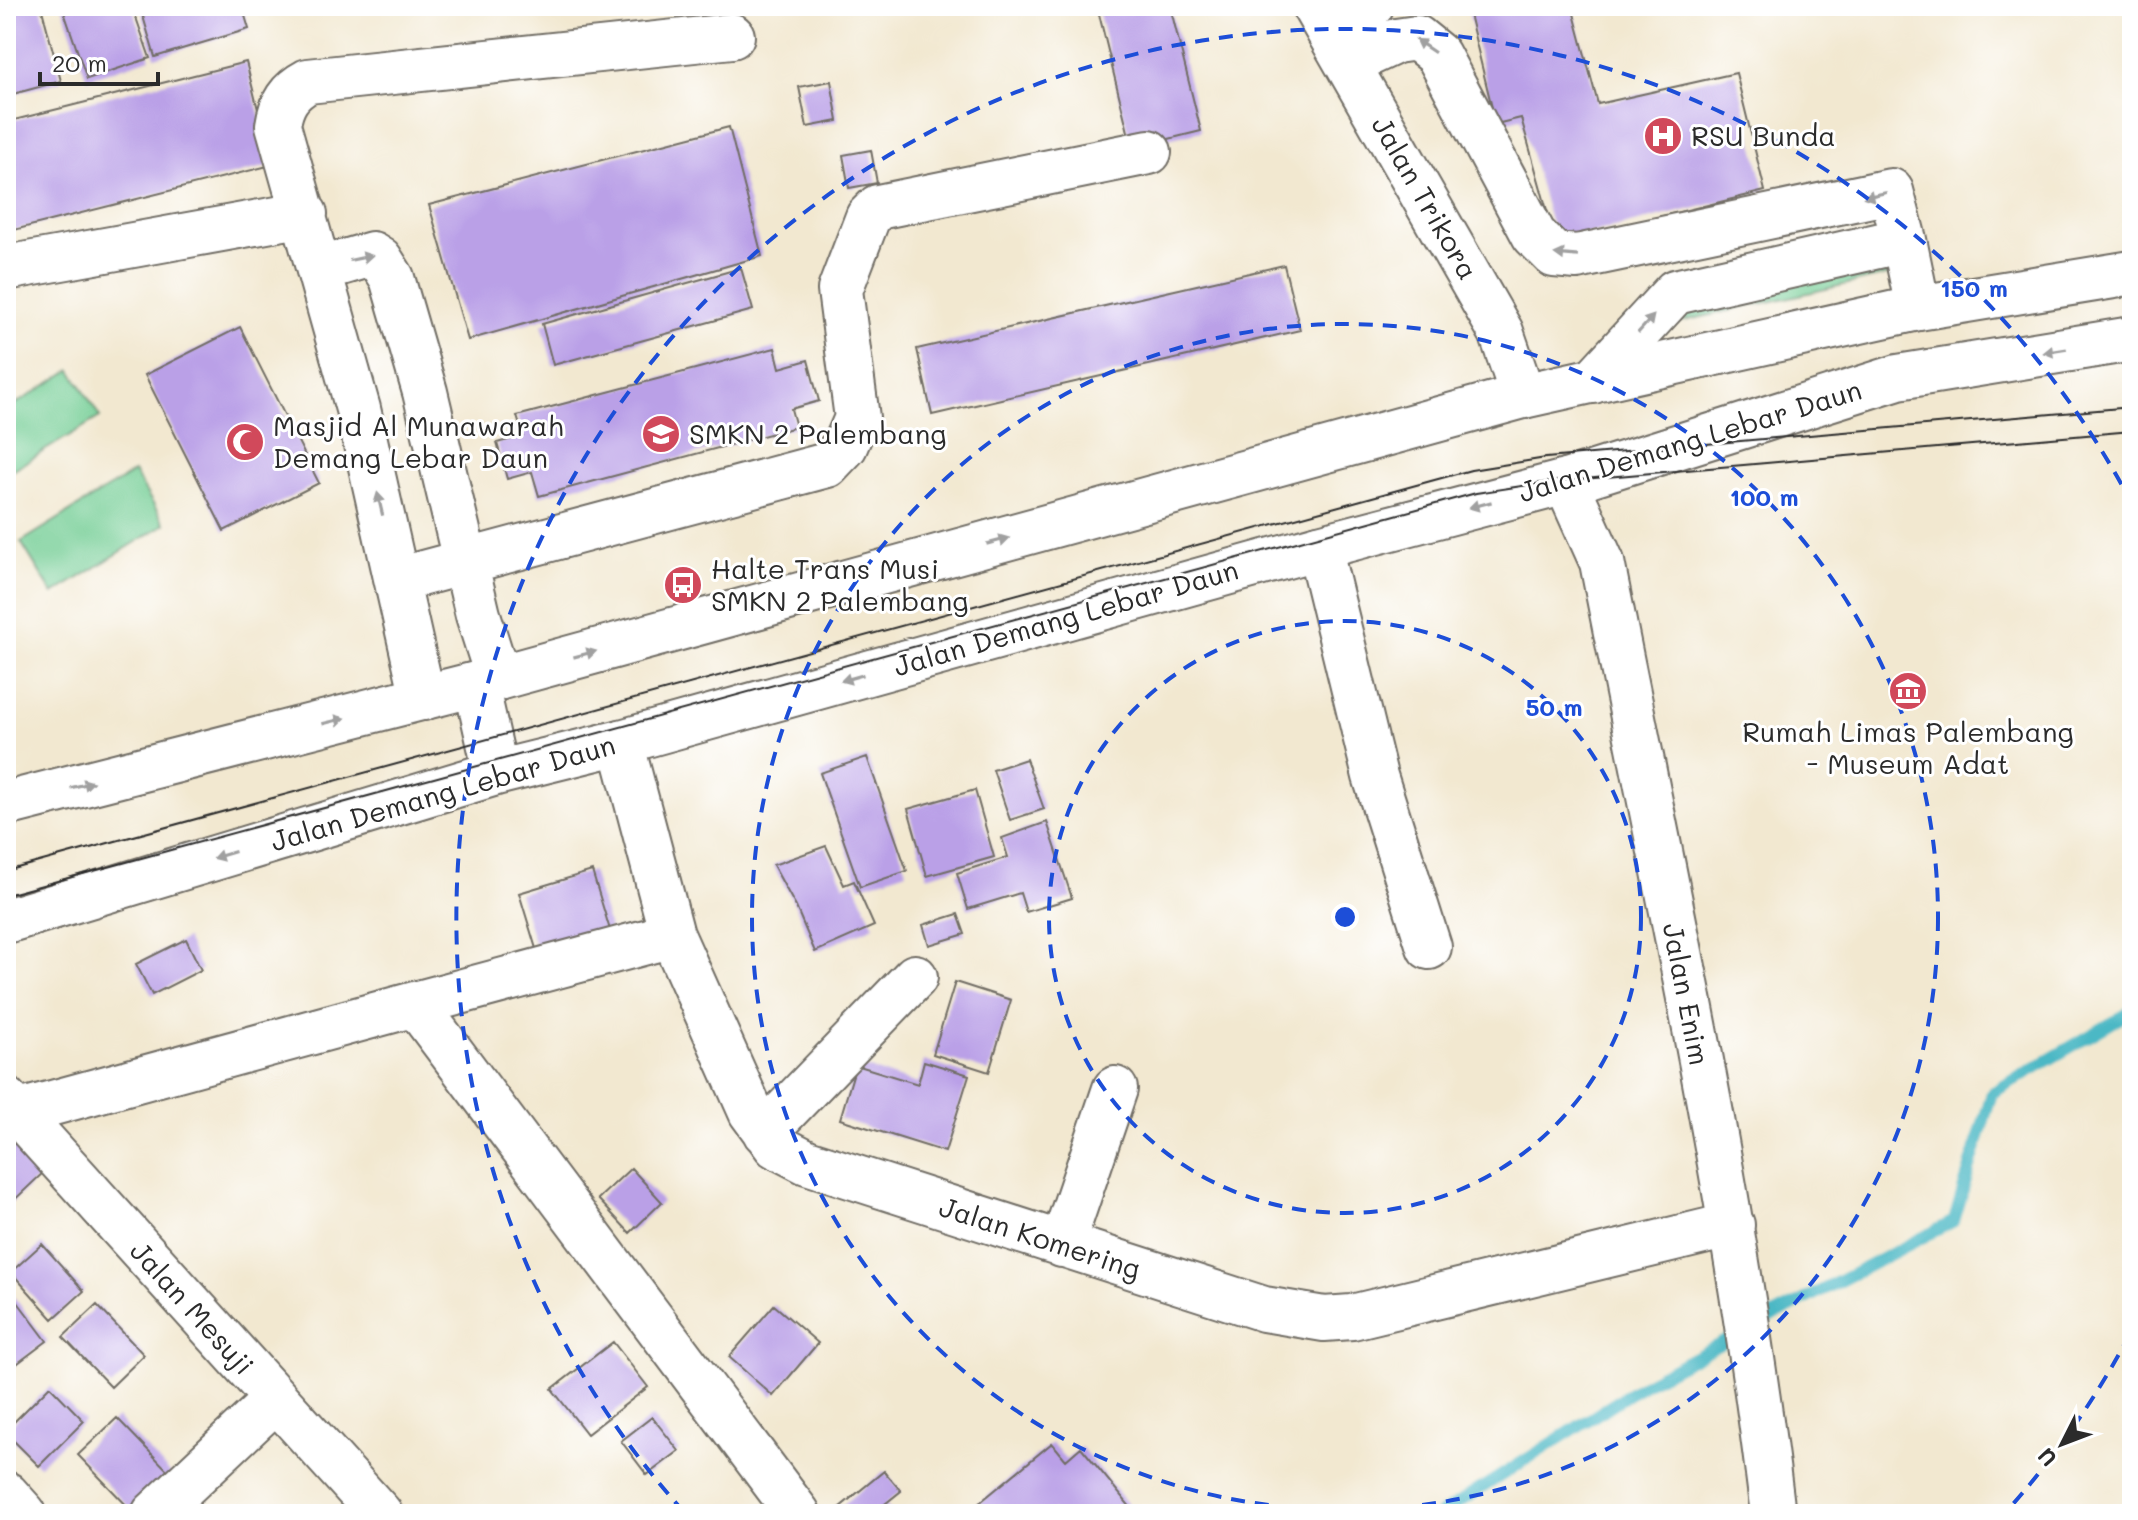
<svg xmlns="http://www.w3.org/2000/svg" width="2138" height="1520" font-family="Mali,sans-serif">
	<rect width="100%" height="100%" fill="#fff"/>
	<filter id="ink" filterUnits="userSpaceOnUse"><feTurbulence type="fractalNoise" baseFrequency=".0125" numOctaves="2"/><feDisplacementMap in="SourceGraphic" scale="16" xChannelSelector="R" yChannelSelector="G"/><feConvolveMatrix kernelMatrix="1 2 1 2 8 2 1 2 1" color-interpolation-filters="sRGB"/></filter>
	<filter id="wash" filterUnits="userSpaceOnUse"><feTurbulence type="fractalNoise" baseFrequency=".006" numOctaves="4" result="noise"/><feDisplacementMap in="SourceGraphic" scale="32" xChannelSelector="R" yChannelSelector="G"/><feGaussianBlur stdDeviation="1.8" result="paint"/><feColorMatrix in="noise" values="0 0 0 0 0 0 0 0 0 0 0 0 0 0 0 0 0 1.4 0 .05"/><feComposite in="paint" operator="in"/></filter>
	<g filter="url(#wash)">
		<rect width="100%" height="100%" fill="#f2e8d0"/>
		<!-- green -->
		<path fill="#75ce95" stroke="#507c60" stroke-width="2" d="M1885,259L1888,275L1675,323L1672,307Z
			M71,370L100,417L6,474V410Z
			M134,472L165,524L53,594L21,542Z"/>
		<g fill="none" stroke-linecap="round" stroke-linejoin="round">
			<!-- stream -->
			<path stroke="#4bb8c5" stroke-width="12" d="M1756,1325L1954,1221L1992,1093L2132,1011
				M1441,1514L1646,1383L1739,1334"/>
		</g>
		<g id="blocks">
			<!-- building -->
			<path fill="#baa0e7" d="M6,6H41L61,81L6,96Z
				M62,6H132L150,58L87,79Z
				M140,6H242L249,29L155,57Z
				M1097,6H1170L1201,131L1132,148Z
				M1467,6H1572L1598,104L1736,73L1765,191L1556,242L1521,118L1496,124Z
				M246,62L272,165L6,232V122Z
				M831,81L838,121L807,127L799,87Z
				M729,127L762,256L468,340L429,205Z
				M871,150L877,183L849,188L843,155Z
				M1284,265L1300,330L932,415L917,349Z
				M741,268L753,310L553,365L542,324Z
				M240,327L319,483L224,531L145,375Z
				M775,348L780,368L808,360L819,401L791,409L796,427L539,496L532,472L507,479L497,443L523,436L517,416Z
				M867,757L907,871L860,887L820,773Z
				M1026,759L1044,809L1010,820L993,770Z
				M975,790L994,857L927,876L908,809Z
				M1047,822L1072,898L1026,912L1020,893L968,909L957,873L1008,857L1002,838Z
				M826,846L844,885L854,881L874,926L815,952L796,907L773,865Z
				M592,871L610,930L537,952L519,893Z
				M958,914L965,934L929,945L923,925Z
				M186,939L201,970L152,995L136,964Z
				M955,982L1011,1000L989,1072L933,1054Z
				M924,1061L969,1075L945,1152L840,1119L856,1065L918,1084Z
				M6,1128L46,1170L6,1208Z
				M631,1168L662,1202L630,1233L598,1199Z
				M42,1244L84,1291L53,1319L11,1272Z
				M14,1297L47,1341L6,1372V1302Z
				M97,1305L144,1355L111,1387L63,1337Z
				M774,1305L818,1343L773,1396L729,1357Z
				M613,1342L648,1387L587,1434L552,1389Z
				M50,1386L84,1421L39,1466L6,1433V1430Z
				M652,1417L679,1451L647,1475L621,1441Z
				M117,1418L173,1476L134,1513L78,1455Z
				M1052,1443L1066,1460L1081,1447L1136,1514H1056L1053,1510L1049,1514H966Z
				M884,1471L901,1491L885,1504L893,1514H844L839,1508Z"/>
		</g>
	</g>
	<g filter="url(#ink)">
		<use href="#blocks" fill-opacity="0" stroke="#716d65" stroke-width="2"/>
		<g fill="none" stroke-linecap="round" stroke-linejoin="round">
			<!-- minor casing -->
			<g stroke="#716d65" stroke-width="48">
				<path id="minor" d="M1314,6L1501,332L1523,396
					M1327,25L1371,6
					M1349,63L1396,41L1417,38L1438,55L1534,235L1554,255L1577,257L1891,191L1904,240L1675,292L1593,381
					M1904,240L1918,308
					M6,268L305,214
					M321,269L372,254L380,259L392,278L425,392L478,615L498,678
					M1566,482L1602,562C1664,878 1735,1194 1773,1514
					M1319,547L1375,776L1429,947
					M397,580L827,465L845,446L857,418L840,290L868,217L878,207L1149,152
					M423,698L358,409L278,125C281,104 289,91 308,81L732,36
					M621,742L672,935L751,1112L776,1146L807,1162L1264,1309L1324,1319L1352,1317L1732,1225
					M415,1004L672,935
					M6,1100L380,1514
					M16,1113L415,1004L798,1514
					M765,1132L915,977
					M1062,1245L1115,1089
					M6,1494L24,1514
					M154,1514L275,1400"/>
			</g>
			<!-- highway casing -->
			<g stroke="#716d65" stroke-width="48">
				<path id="highway" d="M476,684L496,773
					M6,804L476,684L1523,396L1918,308L2132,273
					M6,921L496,773L621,742L1319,547L1566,482L1898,377L2132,339"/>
			</g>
			<!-- minor -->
			<use href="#minor" stroke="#fff" stroke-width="44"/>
			<!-- highway -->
			<use href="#highway" stroke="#fff" stroke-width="44"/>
			<!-- tram -->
			<path stroke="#2b2b2b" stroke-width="2" d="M6,871L1471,470L1546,458L2132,407
				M6,895L1476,493L1549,482L2132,431"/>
		</g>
		<!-- one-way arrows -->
		<defs><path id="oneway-solid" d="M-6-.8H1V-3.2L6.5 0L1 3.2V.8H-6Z" transform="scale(2)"/></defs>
		<g fill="#a0a0a0">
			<use href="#oneway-solid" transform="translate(1425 46) rotate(-146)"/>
			<use href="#oneway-solid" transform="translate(1875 195) rotate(168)"/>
			<use href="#oneway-solid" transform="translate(1566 255) rotate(-175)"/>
			<use href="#oneway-solid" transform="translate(361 258) rotate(-12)"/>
			<use href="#oneway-solid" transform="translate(1646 324) rotate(-48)"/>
			<use href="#oneway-solid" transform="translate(2055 351) rotate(171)"/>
			<use href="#oneway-solid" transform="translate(380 504) rotate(-103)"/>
			<use href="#oneway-solid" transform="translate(1480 505) rotate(165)"/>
			<use href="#oneway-solid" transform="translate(998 541) rotate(-15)"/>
			<use href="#oneway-solid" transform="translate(585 654) rotate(-15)"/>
			<use href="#oneway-solid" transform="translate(852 678) rotate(164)"/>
			<use href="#oneway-solid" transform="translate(334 721) rotate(-14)"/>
			<use href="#oneway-solid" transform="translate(82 785) rotate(-14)"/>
			<use href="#oneway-solid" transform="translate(224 855) rotate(163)"/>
		</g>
	</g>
	<!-- distance rings -->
	<g fill="none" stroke="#1d4ed8" stroke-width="4" stroke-dasharray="14 10">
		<circle cx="1345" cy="917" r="296"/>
		<circle cx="1345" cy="917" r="593"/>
		<path d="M2130 1334A889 889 0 0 1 2006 1512M684 1512A889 889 0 1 1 2130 500"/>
	</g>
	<!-- icons -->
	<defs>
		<g id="hospital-disc" transform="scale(2)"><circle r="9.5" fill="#d1495b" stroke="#fff"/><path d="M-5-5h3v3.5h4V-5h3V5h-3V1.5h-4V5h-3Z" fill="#fff"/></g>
		<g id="school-disc" transform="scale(2)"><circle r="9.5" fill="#d1495b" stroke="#fff"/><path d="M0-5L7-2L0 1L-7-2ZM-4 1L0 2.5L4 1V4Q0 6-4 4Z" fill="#fff"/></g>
		<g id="mosque-disc" transform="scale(2)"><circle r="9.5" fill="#d1495b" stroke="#fff"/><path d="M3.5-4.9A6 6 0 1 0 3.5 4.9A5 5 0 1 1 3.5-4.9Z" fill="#fff"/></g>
		<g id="bus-disc" transform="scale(2)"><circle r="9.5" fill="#d1495b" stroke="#fff"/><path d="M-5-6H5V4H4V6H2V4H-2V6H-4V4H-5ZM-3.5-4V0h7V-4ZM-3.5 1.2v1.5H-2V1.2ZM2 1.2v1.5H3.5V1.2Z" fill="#fff"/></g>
		<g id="museum-disc" transform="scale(2)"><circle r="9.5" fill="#d1495b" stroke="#fff"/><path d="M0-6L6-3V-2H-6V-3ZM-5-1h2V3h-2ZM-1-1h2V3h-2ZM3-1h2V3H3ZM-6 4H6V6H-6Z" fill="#fff"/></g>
	</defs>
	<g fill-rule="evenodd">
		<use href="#hospital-disc" x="1663" y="136"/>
		<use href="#school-disc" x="661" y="434"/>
		<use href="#mosque-disc" x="245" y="442"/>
		<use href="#bus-disc" x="683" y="585"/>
		<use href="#museum-disc" x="1908" y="691"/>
	</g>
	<g text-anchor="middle" stroke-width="6" stroke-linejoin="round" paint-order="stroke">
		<!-- poi labels -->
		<g font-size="28" fill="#2b2b2b" stroke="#fff" text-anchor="start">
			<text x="1691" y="146">RSU Bunda</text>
			<text x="273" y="436">Masjid Al Munawarah<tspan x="273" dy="32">Demang Lebar Daun</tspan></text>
			<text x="689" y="444">SMKN 2 Palembang</text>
			<text x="711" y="579">Halte Trans Musi<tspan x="711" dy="32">SMKN 2 Palembang</tspan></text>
			<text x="1908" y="742" text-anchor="middle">Rumah Limas Palembang<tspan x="1908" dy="32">- Museum Adat</tspan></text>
		</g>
		<!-- street labels -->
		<g font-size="28" fill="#2b2b2b" stroke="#fff">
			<text transform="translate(1425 198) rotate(60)" y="10">Jalan Trikora</text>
			<text transform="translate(1690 441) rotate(-17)" y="10">Jalan Demang Lebar Daun</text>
			<text transform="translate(1066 618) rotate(-16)" y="10">Jalan Demang Lebar Daun</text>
			<text transform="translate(443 793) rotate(-16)" y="10">Jalan Demang Lebar Daun</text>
			<text transform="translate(1686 994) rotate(79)" y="10">Jalan Enim</text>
			<text transform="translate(1040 1238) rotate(18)" y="10">Jalan Komering</text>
			<text transform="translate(192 1308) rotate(48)" y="10">Jalan Mesuji</text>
		</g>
	</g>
	<circle cx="1345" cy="917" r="12" fill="#1d4ed8" stroke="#fff" stroke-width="4"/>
	<g font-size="24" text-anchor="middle" font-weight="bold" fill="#1d4ed8" stroke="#fff" stroke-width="6" stroke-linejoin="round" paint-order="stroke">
		<text x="1974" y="297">150 m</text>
		<text x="1764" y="506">100 m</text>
		<text x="1554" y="716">50 m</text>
	</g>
	<!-- margin -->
	<rect width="2138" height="1520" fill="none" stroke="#fff" stroke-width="32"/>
	<!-- north arrow -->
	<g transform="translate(2062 1444) rotate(228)" stroke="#ffffff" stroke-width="6" paint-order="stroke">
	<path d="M0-6L14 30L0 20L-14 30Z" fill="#2b2b2b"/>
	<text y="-12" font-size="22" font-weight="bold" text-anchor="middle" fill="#2b2b2b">U</text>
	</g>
	<!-- scale -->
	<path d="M40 72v12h118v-12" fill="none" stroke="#2b2b2b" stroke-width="4"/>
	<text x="52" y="72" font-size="24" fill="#2b2b2b" stroke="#ffffff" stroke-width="6" paint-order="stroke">20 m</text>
</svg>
